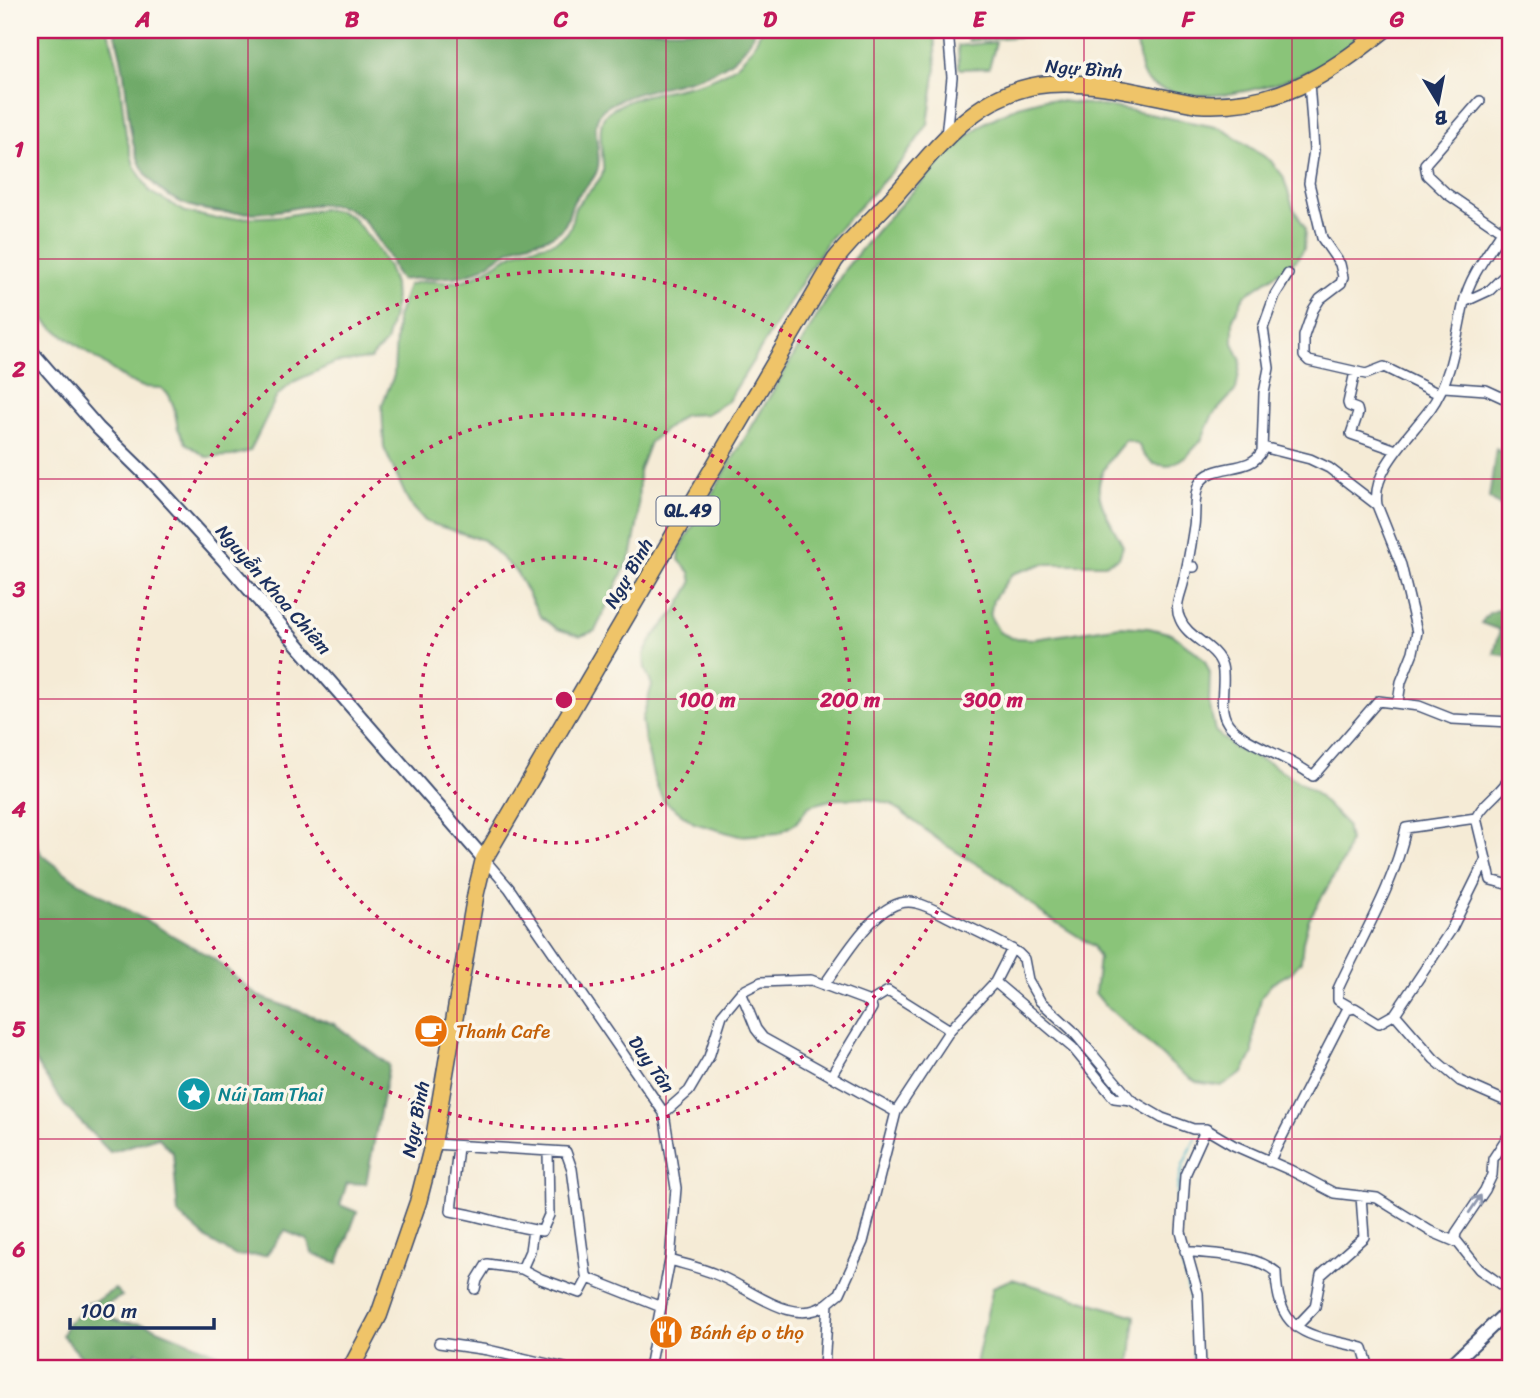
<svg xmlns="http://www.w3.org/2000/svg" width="1540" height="1398" font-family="Sriracha,sans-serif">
	<rect width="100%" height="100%" fill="#fbf7ec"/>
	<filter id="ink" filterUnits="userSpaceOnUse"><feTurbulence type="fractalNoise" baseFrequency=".0143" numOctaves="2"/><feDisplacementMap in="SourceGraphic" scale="14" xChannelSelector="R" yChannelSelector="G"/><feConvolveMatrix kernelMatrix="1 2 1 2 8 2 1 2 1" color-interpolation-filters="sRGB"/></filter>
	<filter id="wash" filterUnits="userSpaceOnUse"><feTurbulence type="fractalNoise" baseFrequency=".00686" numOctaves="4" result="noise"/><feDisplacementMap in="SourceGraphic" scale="28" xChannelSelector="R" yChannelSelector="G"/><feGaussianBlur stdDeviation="1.57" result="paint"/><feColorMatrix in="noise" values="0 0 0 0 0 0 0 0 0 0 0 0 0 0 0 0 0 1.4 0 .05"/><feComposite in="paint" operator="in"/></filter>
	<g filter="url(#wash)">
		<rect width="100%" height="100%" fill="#f5ebd6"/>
		<!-- green -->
		<path fill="#8ac479" stroke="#527a6c" stroke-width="2" d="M30,30H108L118,66L126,135L134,165L150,192L186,212L217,219L283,216L322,209L339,211L352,217L375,245L388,267L394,284L395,306L386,343L370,359L335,363L293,382L277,396L250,451L232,456L206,457L186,443L178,429L174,407L169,395L161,388L143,387L127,380L53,328L30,305Z
			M761,30H934L936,68L928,124L902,161L829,239L728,401L706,414L684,415L650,442L639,471L638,520L632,553L595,631L581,636L557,629L540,616L517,573L483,540L426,522L409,503L384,448L382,405L394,375L397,318L408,285C428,277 442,285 460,281C484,276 504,255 527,248C542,244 560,245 569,230C574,222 571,212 577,205C584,196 601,182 603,172C605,154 593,123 609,111C661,77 733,101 761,30Z
			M967,30H1036V35L968,41Z
			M1128,30H1362C1359,41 1345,49 1336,56C1292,85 1205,109 1155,86C1139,79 1140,63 1138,49C1136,43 1131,36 1128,30Z
			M996,42L989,68L961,69L959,67L958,46Z
			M1045,99L1118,108L1221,128L1271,161L1283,176L1293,207L1305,228L1304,249L1295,261L1244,296L1233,319V343L1241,361L1236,390L1212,416L1201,441L1186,457L1168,466L1154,464L1144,455L1138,444L1126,440C1084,486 1097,496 1123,546L1119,558L1105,564H1042L1012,574L993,600L990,616L999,632L1012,638L1035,639L1120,626L1149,628L1172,634L1196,652L1205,661L1210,673L1209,702L1215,731L1234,748L1269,763L1314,792L1346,824L1349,841L1344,859L1309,919L1303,941L1301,961L1292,972L1271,984L1261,998L1254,1030L1253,1053L1243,1073L1221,1086L1196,1082L1178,1070L1104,1004L1095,993L1099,958L1093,946L1043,914L996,876L944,844L891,804L866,798L834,799L809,806L796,823L779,833L739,836L694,823L663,800L654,779L645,740L642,720L652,685L645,669L644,654L654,636L676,611L692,583L690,572L679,560L680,548L845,269L878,229L954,147L984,123L1018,106Z
			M1012,1279L1135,1316L1130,1368H975L993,1287Z"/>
		<!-- forest -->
		<path fill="#6faa69" stroke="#456c64" stroke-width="2" d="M114,30H755C731,91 653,77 605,108C587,121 602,150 598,168C595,181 583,188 576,198C569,206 570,219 564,226C552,241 537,239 521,245C500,252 483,273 460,276C442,279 420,277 401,280C394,274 394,269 391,262C384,248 366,218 352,211C325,197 297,210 268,212C220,216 160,211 139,161C129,137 128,107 125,82C123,64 119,47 114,30Z
			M1496,449L1510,457V513L1489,498Z
			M1510,606V656L1494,654L1500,630L1481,623L1489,613Z
			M30,824L41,854L75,880L214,959L258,996L334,1024L389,1065L366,1184L347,1183L340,1205L357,1212L338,1263L312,1253L307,1240L285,1231L266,1255L236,1256L208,1240L178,1214L173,1153L158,1137L110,1152L65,1106L30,1054Z
			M115,1289L122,1296L104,1306L107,1317L121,1322L145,1324L220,1354L216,1368H183L135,1352L132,1366L91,1368L62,1335L68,1322L80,1314L81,1306L97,1300Z"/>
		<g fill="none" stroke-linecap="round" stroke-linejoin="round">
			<!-- stream -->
			<path stroke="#45b0c3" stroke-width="2.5" d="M1194,1368L1191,1302L1175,1231L1178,1185L1183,1165L1196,1138"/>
		</g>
	</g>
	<g filter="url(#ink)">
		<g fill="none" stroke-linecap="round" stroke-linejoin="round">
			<!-- minor casing -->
			<g stroke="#3c4b70" stroke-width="12">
				<path id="minor" d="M1309,82L1314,150L1309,183L1322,238L1340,264L1343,277L1341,283L1320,299L1313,310L1304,336V356L1309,361L1366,374L1384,367L1439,394
					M1480,101L1425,164L1427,175L1446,193L1503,232
					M946,136L952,77L948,30
					M1288,274L1275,295L1263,328L1269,368L1264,393L1262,451C1250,475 1212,461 1199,484C1193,497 1196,512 1194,526C1191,545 1188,565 1183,584C1180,596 1174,607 1180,619C1188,639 1216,645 1222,666C1227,685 1215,711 1231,727C1249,746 1290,757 1313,776L1378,701L1419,706L1452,719L1510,722
					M1464,302C1471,271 1495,246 1510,218
					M1355,372L1348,403L1349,406L1357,409L1358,413L1351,434L1396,450
					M1444,387L1486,390L1510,401
					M1263,447L1310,459L1329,468L1377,505
					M1193,567H1194
					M1398,702L1401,682L1413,652L1417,632L1401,565L1377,505C1371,470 1411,435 1430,409C1452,379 1456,337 1464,302L1490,290L1502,278L1510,274
					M1509,722L1510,766
					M1510,777C1502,793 1484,801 1476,818L1491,880L1510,885
					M484,859L509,888L664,1113L676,1188L670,1260L649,1368
					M1485,861L1451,930L1395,1014L1434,1059L1460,1081L1510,1103
					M995,982L1073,1048L1114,1098L1131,1100
					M824,985C843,960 879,893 916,903C930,906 943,915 956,921C976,931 999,941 1018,953L1024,959L1028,980L1040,1001L1072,1030L1131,1100L1162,1118L1193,1129H1206L1233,1145L1290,1170L1334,1193L1377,1198L1430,1231L1456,1242
					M741,992L756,1029L763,1038L896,1112
					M870,1002L888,991L950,1030
					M1350,1007L1338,1000V989C1362,936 1394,886 1406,828L1476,818
					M664,1113L689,1091L709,1057L722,1015L741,992L761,982L811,980L870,1002L872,1008L831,1076
					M1510,1133L1493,1159L1492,1175L1485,1190L1456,1233L1455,1239L1479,1269L1510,1291
					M433,1144L566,1152L572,1169L586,1275L588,1278L661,1307
					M458,1147L451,1211C482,1216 511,1227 542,1231L549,1215L548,1151
					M1269,1162L1347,1010L1355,1008L1379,1023L1395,1014
					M1185,1251C1213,1255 1253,1253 1276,1272C1277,1337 1312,1335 1363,1348L1369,1368
					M670,1260C687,1265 706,1269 722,1277C752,1290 796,1329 828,1303
					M522,1269L530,1251L533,1230
					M475,1289L477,1280L487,1264L522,1269L541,1279L580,1293L588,1278
					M1296,1327L1315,1307L1321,1275L1364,1237L1361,1196
					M439,1343L488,1350L565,1368
					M824,1368L828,1303L840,1293L863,1242L896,1112L950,1030L995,982L1012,949
					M1201,1368L1198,1293L1181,1232L1185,1175L1204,1133"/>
			</g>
			<!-- tertiary casing -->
			<g stroke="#3c4b70" stroke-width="16">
				<path id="tertiary" d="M30,350L98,428L147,476L223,559L484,859
					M1448,1368L1510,1309"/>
			</g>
			<!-- trunk casing -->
			<g stroke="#3c4b70" stroke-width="19">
				<path id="trunk" d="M351,1368L379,1315L418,1202L433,1144L476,892L484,859L835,260C854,236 876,216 897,193C939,145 979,89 1049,84C1098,80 1150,96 1197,104C1276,109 1325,77 1384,30"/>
			</g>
			<!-- minor -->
			<use href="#minor" stroke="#fff" stroke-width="9"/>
			<!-- tertiary -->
			<use href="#tertiary" stroke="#fff" stroke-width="12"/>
			<!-- trunk -->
			<use href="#trunk" stroke="#efc469" stroke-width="16"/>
		</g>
		<!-- one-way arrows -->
		<defs><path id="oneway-shaft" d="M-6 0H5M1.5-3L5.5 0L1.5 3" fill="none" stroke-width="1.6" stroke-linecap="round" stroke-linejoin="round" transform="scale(1.75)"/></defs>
		<use stroke="#8d97ae" href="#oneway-shaft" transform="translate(1475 1204) rotate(-56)"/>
	</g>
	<!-- grid -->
	<path fill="none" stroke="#c2185b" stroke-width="2" stroke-opacity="0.55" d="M248,30V1368M457,30V1368M666,30V1368M874,30V1368M1084,30V1368M1292,30V1368M30,259H1510M30,479H1510M30,699H1510M30,919H1510M30,1139H1510"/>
	<!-- distance rings -->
	<g fill="none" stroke="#c2185b" stroke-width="3.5" stroke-dasharray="3.5 7">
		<circle cx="564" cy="700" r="143"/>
		<circle cx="564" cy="700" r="286"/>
		<circle cx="564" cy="700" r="429"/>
	</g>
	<!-- icons -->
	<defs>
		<g id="cafe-disc" transform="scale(1.75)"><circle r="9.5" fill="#e8710a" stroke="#fbf7ec"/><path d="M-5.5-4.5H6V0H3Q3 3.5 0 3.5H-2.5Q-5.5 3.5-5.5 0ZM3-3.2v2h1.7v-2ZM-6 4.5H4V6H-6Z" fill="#fff"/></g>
		<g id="sight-disc" transform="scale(1.75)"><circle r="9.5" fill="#0f9aa8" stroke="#fbf7ec"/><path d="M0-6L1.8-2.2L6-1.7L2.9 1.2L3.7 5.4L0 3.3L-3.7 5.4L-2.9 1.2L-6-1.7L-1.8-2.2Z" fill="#fff"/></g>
		<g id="restaurant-disc" transform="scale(1.75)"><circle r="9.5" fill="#e8710a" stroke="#fbf7ec"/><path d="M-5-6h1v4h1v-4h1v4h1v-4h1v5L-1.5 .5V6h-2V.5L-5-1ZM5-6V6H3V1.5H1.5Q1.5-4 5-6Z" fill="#fff"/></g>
	</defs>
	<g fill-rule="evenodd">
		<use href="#cafe-disc" x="431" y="1031"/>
		<use href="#sight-disc" x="194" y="1094"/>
		<use href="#restaurant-disc" x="666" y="1332"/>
	</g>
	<g text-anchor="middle" stroke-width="7" stroke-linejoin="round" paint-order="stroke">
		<!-- shield labels -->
		<rect fill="#fbf7ec" stroke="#5e6b89" stroke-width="2" x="656.5" y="496.5" width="63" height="29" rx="5"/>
		<g font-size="18" font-weight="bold" fill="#1b2f5e">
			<text x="688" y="517">QL.49</text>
		</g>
		<!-- street labels -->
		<g font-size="19" fill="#1b2f5e" stroke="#fbf7ec">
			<text transform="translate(1084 68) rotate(4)" y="7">Ngự Bình</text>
			<text transform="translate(628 573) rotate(-60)" y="7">Ngự Bình</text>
			<text transform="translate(274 589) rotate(49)" y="7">Nguyễn Khoa Chiêm</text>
			<text transform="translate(652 1064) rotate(55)" y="7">Duy Tân</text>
			<text transform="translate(415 1119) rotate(-79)" y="7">Ngự Bình</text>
		</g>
		<!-- food labels -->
		<g font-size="19" fill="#c56008" stroke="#fbf7ec" text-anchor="start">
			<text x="456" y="1038">Thanh Cafe</text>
			<text x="690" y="1339">Bánh ép o thọ</text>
		</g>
		<!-- culture labels -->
		<g font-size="19" fill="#0d838f" stroke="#fbf7ec" text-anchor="start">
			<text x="218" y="1101">Núi Tam Thai</text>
		</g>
	</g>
	<circle cx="564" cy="700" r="10" fill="#c2185b" stroke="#fbf7ec" stroke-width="3.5"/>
	<g font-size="21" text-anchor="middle" font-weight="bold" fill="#c2185b" stroke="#fbf7ec" stroke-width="7" stroke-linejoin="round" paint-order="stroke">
		<text x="707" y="707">100 m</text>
		<text x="850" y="707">200 m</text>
		<text x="993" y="707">300 m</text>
	</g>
	<!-- margin -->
	<rect width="1540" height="1398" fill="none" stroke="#fbf7ec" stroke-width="77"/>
	<!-- north arrow -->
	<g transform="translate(1438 102) rotate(170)" stroke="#fbf7ec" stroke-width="5" paint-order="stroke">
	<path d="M0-5L12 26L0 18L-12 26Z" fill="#1b2f5e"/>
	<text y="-10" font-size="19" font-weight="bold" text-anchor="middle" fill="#1b2f5e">B</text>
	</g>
	<!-- scale -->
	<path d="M70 1318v10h144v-10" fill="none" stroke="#1b2f5e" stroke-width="3.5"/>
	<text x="80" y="1318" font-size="21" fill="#1b2f5e" stroke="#fbf7ec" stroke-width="5" paint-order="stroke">100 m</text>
	<rect x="38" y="38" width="1464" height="1322" fill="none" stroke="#c2185b" stroke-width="2.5"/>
	<g font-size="23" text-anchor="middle" font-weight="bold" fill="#c2185b">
		<text x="143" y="27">A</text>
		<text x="352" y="27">B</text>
		<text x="561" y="27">C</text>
		<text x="770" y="27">D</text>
		<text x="979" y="27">E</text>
		<text x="1188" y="27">F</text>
		<text x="1397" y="27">G</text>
		<text x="19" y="157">1</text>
		<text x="19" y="377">2</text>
		<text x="19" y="597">3</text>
		<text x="19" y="817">4</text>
		<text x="19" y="1037">5</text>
		<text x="19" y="1257">6</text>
	</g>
</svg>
